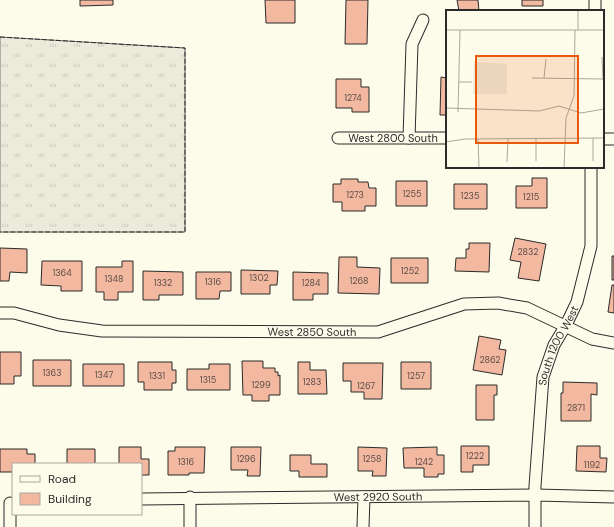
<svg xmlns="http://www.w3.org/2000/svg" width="614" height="527" font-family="'DM Sans',sans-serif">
	<defs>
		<pattern id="grass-tufts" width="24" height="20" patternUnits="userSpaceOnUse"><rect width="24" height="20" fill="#ecebdb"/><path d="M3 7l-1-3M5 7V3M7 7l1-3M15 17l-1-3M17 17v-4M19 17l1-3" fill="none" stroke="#cbcabc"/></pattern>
	</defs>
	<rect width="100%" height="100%" fill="#fdfbea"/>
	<!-- grass -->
	<path fill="url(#grass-tufts)" stroke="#74746e" d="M0,37L185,48V232H0Z"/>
	<!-- building -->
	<path fill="#f2b8a0" stroke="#2b2b2b" d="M80,0H113V5L80,6Z
		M265,0H295V23H266Z
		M346,0H368L367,44H345Z
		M457,0H478L479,11H459Z
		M522,0H543V6H522Z
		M441,77L447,78V115H440Z
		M336,79H361V87H369V112H352V108H336Z
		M532,178H547V208H516V186H532Z
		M341,179H358V182H368L369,188H376V206H365V211H342V202H333V184H341Z
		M396,181H427V206H396Z
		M454,184H487V209H454Z
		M515,238L546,244L539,281L518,278L521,262L510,260Z
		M469,243H490L489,272L455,271L456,258H466V249H469Z
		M0,248L27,249V273L10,272L9,281H0Z
		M612,256H614V280H612Z
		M339,257H357V267L380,268L379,294L338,293Z
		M391,258H428V283H391Z
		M42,261H82V291H61V286L41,285Z
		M122,261H133V292H118V300H104V292H96V267H122Z
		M241,270L278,271L277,285H270V294H241Z
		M143,271L183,272V295H159V300H143Z
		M196,272H231V291H220L219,299H196Z
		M293,272L328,273V294H313V300H293Z
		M612,285H614V313L608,312Z
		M479,336L501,340L499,349L506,350L502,375L473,370Z
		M0,352H21V376H14V384H0Z
		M33,360H71V386H33Z
		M242,361H263V368H275V372H278V376L280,375V395H269V401H252V395H243Z
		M138,362H172V370H176V383H172V390H144V382H138Z
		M298,362H310V370H326L327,394H298Z
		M401,362H431V389H401Z
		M343,363H383L382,399H364V392H351V381H343Z
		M83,364H124V386H83Z
		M209,364H230V390H187V369H209Z
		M563,382L597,383V395L591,394V421H561V393H563Z
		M476,385H497V395H494V420H476Z
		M461,446H489V465H473V472H461Z
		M577,446H600V458H607L606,472L576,471Z
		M119,447H141V459H149V475H141V464H119Z
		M175,447H205L204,473H189V475H168V451H175Z
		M231,447H261L260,476H247L248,470H231Z
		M358,447L387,448L386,476H372L373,471H358Z
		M437,447V455H444V474H438V477H424V468H404L403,448Z
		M0,449H27V454H35V464H13V472H0Z
		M67,449H95V464H67Z
		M290,455H311V464H327V477H299V471H290Z"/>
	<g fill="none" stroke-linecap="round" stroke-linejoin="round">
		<!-- minor casing -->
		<g stroke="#2b2b2b" stroke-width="13">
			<g id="minor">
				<path d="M595,11V0"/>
				<path id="s1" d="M338,138H447"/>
				<path d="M409,138L412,44L423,20"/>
				<path d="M603,139H614"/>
				<path id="s2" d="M0,313H14L59,325L102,331L378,332L464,304L498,303L527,308L592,339L614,343"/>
				<path id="s3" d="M141,499L536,495L614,497"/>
				<path d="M10,503V527"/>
				<path d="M190,527V497"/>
				<path d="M363,527L364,497"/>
				<path id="s4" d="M535,527V486L543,377L554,345L566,325L577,302L591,246V167"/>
			</g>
		</g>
		<!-- minor -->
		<use href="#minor" stroke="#fdfbea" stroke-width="11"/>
		<!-- fence -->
		<path stroke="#2b2b2b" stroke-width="1" stroke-dasharray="5 2" stroke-linecap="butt" d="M0,37L185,48V232H0"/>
	</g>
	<g text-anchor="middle" stroke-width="3" stroke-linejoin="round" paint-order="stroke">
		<!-- number labels -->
		<g font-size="9" fill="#5d4e48">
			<text x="353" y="101">1274</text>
			<text x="412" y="197">1255</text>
			<text x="355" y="198">1273</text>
			<text x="470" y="199">1235</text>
			<text x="531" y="200">1215</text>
			<text x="528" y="255">2832</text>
			<text x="410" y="274">1252</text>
			<text x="62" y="276">1364</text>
			<text x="259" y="281">1302</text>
			<text x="114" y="282">1348</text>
			<text x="359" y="284">1268</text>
			<text x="213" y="285">1316</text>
			<text x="163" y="286">1332</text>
			<text x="311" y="286">1284</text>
			<text x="490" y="363">2862</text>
			<text x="52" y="376">1363</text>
			<text x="104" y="378">1347</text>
			<text x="157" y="379">1331</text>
			<text x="416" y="379">1257</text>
			<text x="208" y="383">1315</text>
			<text x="312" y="385">1283</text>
			<text x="261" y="388">1299</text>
			<text x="366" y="389">1267</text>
			<text x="576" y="411">2871</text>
			<text x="475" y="459">1222</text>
			<text x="246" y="462">1296</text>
			<text x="372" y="462">1258</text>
			<text x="186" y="465">1316</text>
			<text x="424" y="465">1242</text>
			<text x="592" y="468">1192</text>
		</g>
		<!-- street labels -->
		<g font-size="11" fill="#2b2b2b" stroke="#fdfbea">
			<text dy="4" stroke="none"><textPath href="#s1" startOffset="55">West 2800 South</textPath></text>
			<text dy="4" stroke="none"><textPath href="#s2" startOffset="314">West 2850 South</textPath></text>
			<text dy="4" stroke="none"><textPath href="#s4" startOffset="185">South 1200 West</textPath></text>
			<text dy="4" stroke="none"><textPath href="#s3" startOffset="237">West 2920 South</textPath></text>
		</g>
	</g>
	<!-- overview -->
	<g transform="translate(446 10)">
		<rect width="158" height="158" fill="#fdfbea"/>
		<path d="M28,52L61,54V84H27Z" fill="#ecebdb"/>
		<path fill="none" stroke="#a9a89e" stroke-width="1" d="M0,20H158M132,20V0M156,47L157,69M86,68L158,69M98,68L100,49M13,72H26M0,98L93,101L113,96L135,103L158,99M12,102L14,20M32,129L33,158M0,132L19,129L158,128M90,151V128M147,151V128M61,152L62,128M118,158L120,108L128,86L129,20"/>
		<path fill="#e8590c" fill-opacity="0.15" stroke="#e8590c" stroke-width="2" d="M30,46H132V133H30Z"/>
		<rect width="158" height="158" fill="none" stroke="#2b2b2b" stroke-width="2"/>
	</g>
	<!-- legend -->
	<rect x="12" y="463" width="130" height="52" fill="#fdfbea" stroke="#a9a89e"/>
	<rect x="20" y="476" width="20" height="6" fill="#fdfbea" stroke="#a9a89e"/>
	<text x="48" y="483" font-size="12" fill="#2b2b2b">Road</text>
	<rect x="20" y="493" width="20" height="12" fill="#f2b8a0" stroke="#a9a89e"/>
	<text x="48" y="503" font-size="12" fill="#2b2b2b">Building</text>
</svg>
